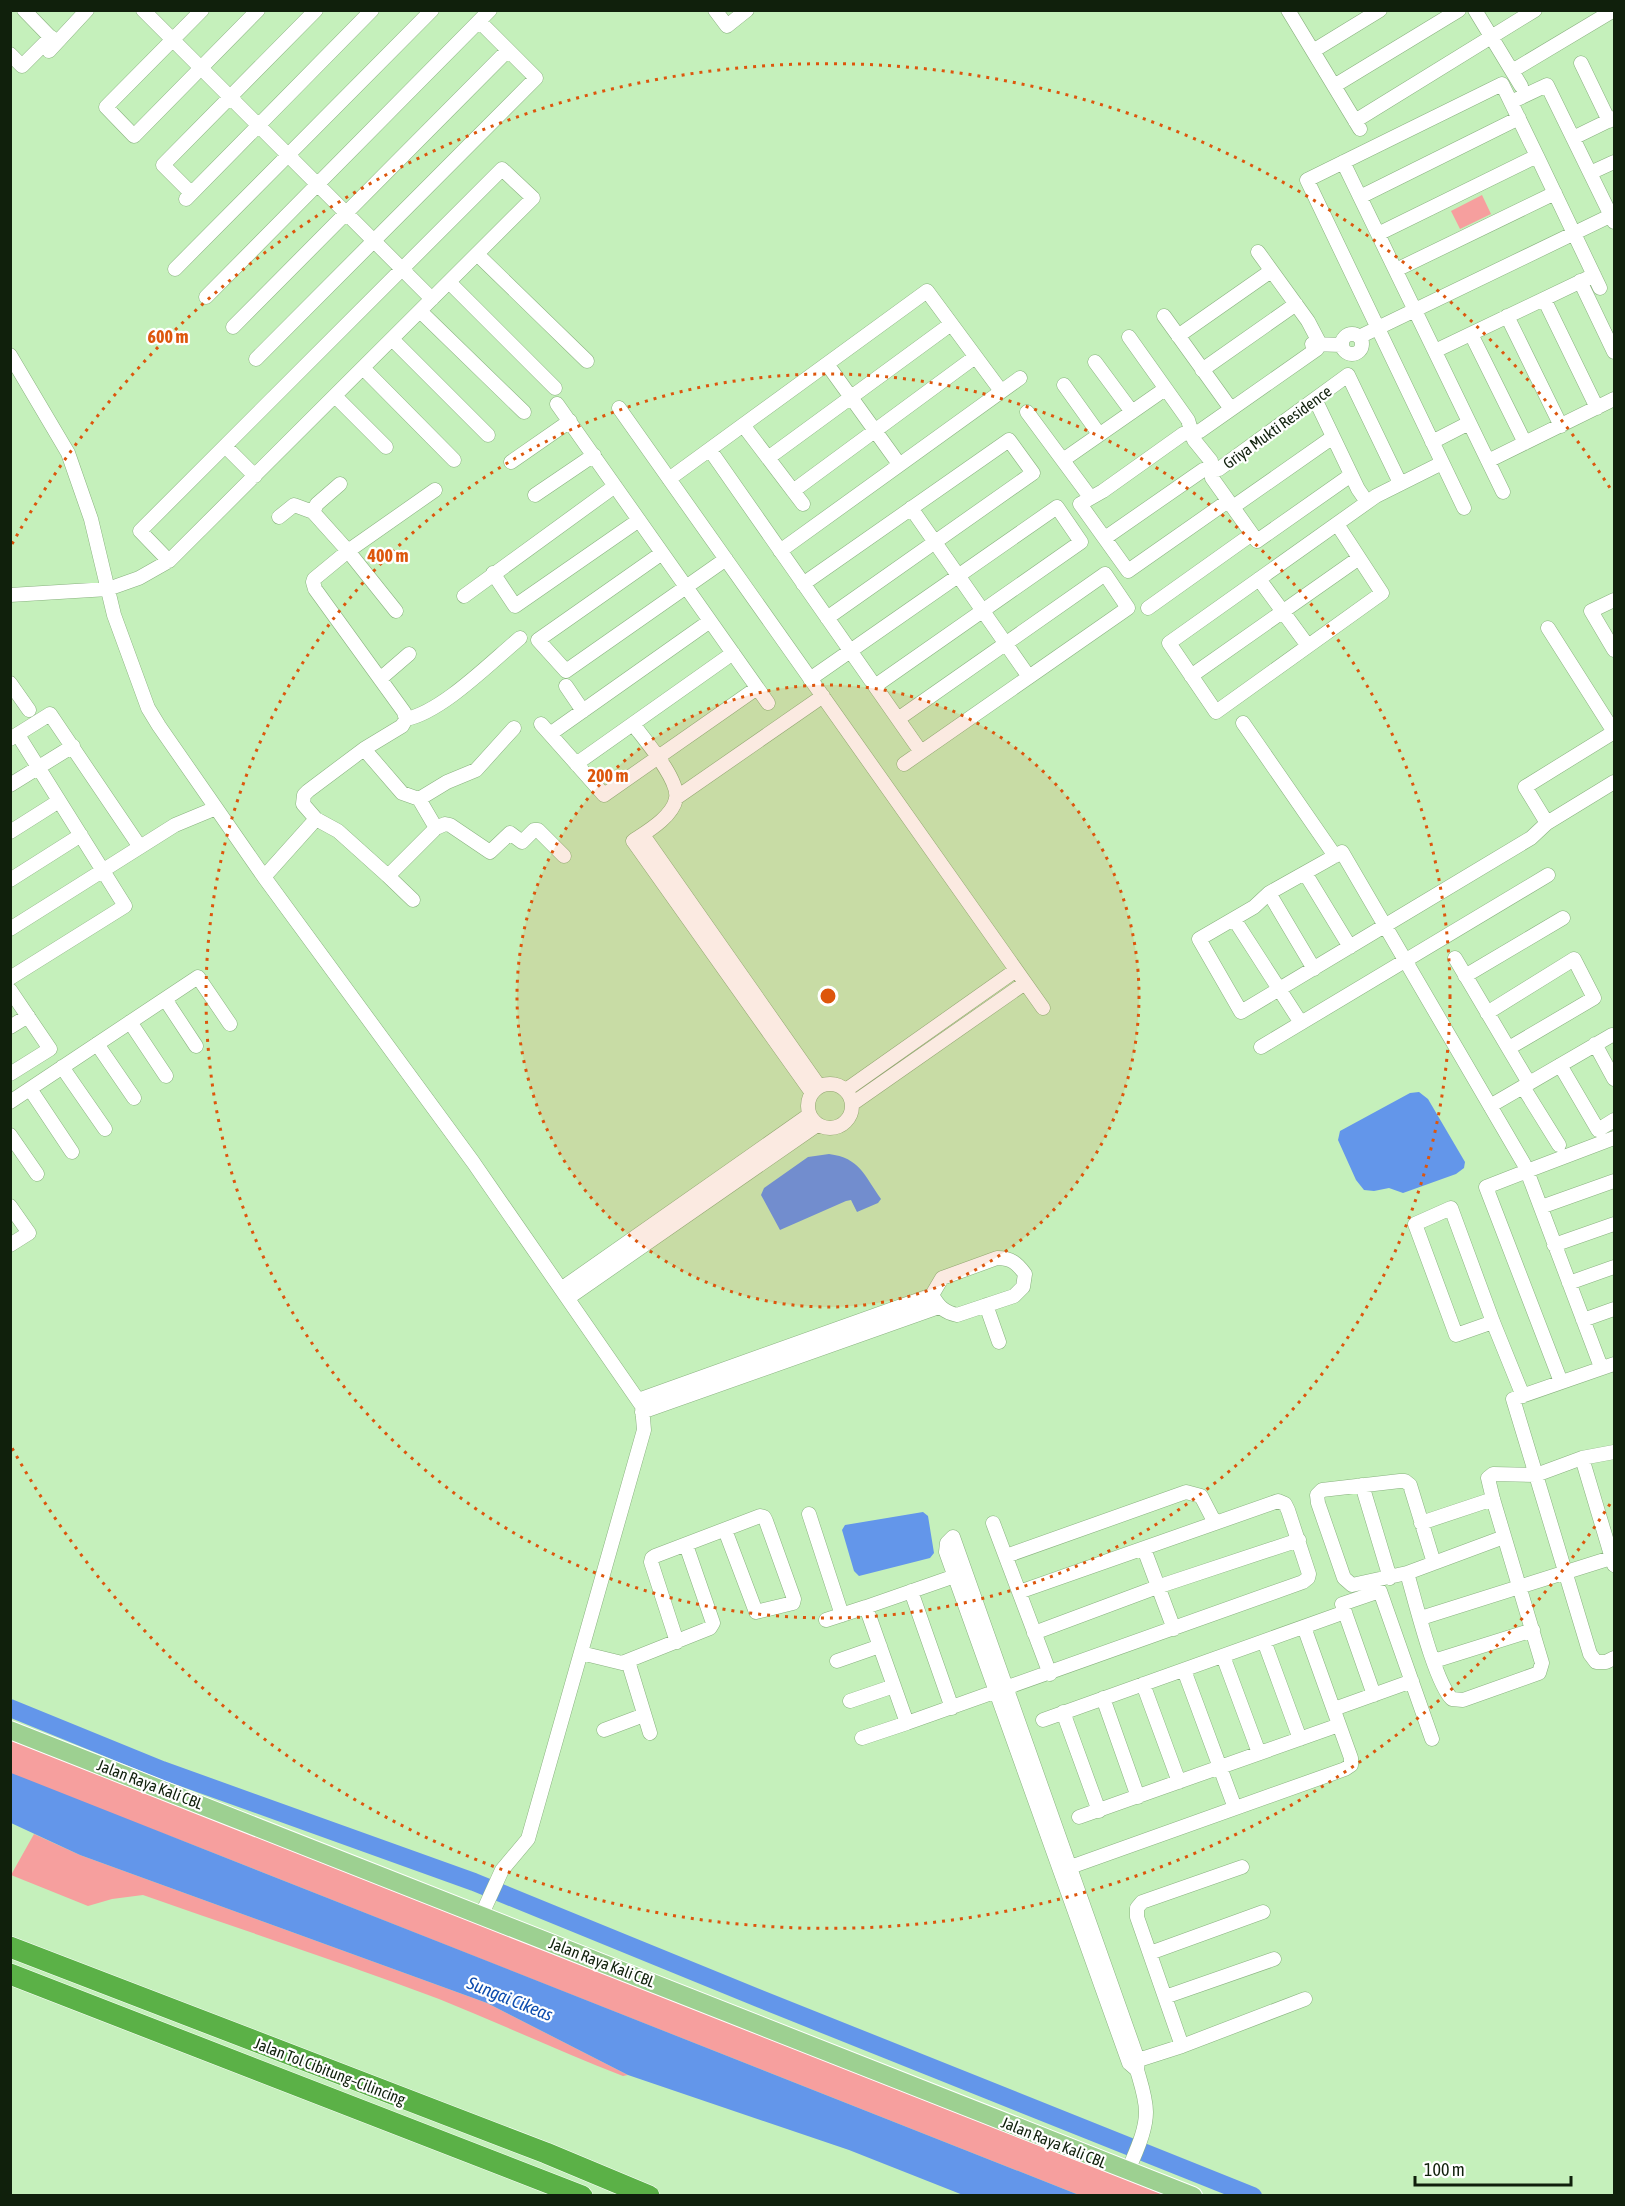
<svg xmlns="http://www.w3.org/2000/svg" width="1625" height="2206" font-family="'Asap Condensed',sans-serif">
	<rect width="100%" height="100%" fill="#c5f0bb"/>
	<!-- green -->
	<path fill="#f69f9e" d="M1482,195L1491,214L1460,229L1451,211Z
		M10,1730L1198,2195H1079L188,1843L11,1775Z
		M34,1834L80,1855L487,2003L628,2075L623,2076C561,2052 501,2024 439,1999C341,1962 242,1930 143,1895L112,1899L88,1906L11,1875Z"/>
	<!-- water -->
	<path fill="#6396ea" d="M1419,1092L1428,1099L1465,1162L1464,1168L1456,1174L1403,1193L1389,1188L1374,1191L1364,1190L1356,1180L1338,1140L1340,1131L1410,1093Z
		M829,1154C860,1158 864,1175 881,1199L878,1203L857,1212L851,1200L846,1201L780,1230L761,1195L764,1188L808,1157Z
		M923,1512L928,1516L934,1553L930,1558L859,1576L854,1571L842,1530L845,1525Z
		M11,1773L24,1778L1079,2195H963L849,2150L628,2075L487,2003L80,1855L11,1823Z"/>
	<g fill="none" stroke-linecap="round" stroke-linejoin="round">
		<!-- river -->
		<path stroke="#6396ea" stroke-width="18" d="M10,1708L162,1770L474,1882L758,1998L1253,2196"/>
		<!-- minor casing -->
		<g stroke="#89b27f" stroke-width="15">
			<path id="minor" d="M24,10L56,43
				M143,10L432,299
				M202,10L106,107L134,136L258,10
				M715,10L727,26L747,10
				M1288,10L1360,129
				M1475,10L1521,86
				M49,51L87,10
				M1313,51L1380,10
				M10,54L22,66L51,37
				M1581,63L1609,121
				M1512,71L1614,10
				M1334,86L1459,10
				M1511,102L1547,85L1614,222
				M1355,121L1535,10
				M1573,138L1614,118
				M1537,156L1600,288
				M1343,162L1503,492
				M1590,173L1614,162
				M191,193L163,165L316,10
				M1360,197L1519,118
				M186,199L372,10
				M1378,234L1537,156L1502,84L1307,180L1464,508
				M1258,252L1308,321L1320,344
				M477,254L587,361
				M175,269L432,10
				M1396,270L1555,193
				M1580,281L1614,352
				M449,282L555,388
				M206,297L490,10
				M1544,299L1597,408
				M420,311L524,412
				M1164,316L1231,409
				M1507,316L1561,426
				M233,327L508,50
				M1471,334L1525,443
				M1342 344a10 10 0 1 1 20 0a10 10 0 1 1-20 0Z
				M1178,336L1271,271
				M1129,337L1188,420L1194,440L1211,461L1212,478L1257,541L1351,475
				M1359,337L1614,214
				M392,339L488,435
				M1312,344L1342,345
				M1435,351L1594,275
				M10,355L68,453L91,519L114,615L148,708L159,726L264,877L473,1162L642,1406L644,1430L528,1839L502,1870L482,1914
				M256,359L536,78L480,22
				M1095,362L1132,412
				M827,364L899,464
				M363,368L454,460
				M1202,370L1296,304
				M1064,385L1099,434
				M335,396L386,447
				M1315,399L1358,489L1367,502
				M557,404L768,703
				M619,408L1043,1008
				M1027,412L1090,497
				M743,425L803,504
				M1432,442L1469,423
				M226,447L255,476
				M710,450L921,752
				M768,458L951,324
				M1063,460L1165,389
				M1488,461L1614,399
				M511,462L570,421
				M669,479L927,291L1001,391
				M340,484L317,504L313,512L348,551L396,611
				M793,491L975,357
				M535,495L594,455
				M1228,501L1128,571L1080,504L1103,491L1183,434L1200,431L1317,349L1320,344
				M1233,507L1333,437
				M911,508L1029,677
				M279,517L294,505L313,512
				M1337,524L1382,593L1216,712L1169,643C1238,594 1307,545 1376,496L1442,463
				M1105,538L1203,470L1219,469L1348,375L1400,483
				M780,551L1020,378
				M662,553L538,640L566,671L726,559
				M493,573L515,606L639,520
				M1259,579L1308,646
				M803,584L1009,440L1033,473L827,618
				M10,595L108,589L139,578L169,561L533,198L502,169L140,531L169,561
				M464,596L615,486
				M1614,600L1591,611L1614,650
				M1148,608L1252,534
				M1548,628L1614,732
				M1191,676L1359,558
				M380,679L409,654
				M810,679L1057,507L1081,542L875,686
				M10,683L29,710
				M566,686L583,711
				M406,719C442,712 491,662 520,638
				M898,719L1105,574L1128,608L904,764
				M1243,723L1335,856
				M541,724L604,795L757,688
				M633,724C644,739 680,780 676,799C672,817 648,831 633,841L812,1093
				M550,734L710,621
				M10,739L50,714L140,847
				M364,749L402,793L419,799L436,828L445,824L450,825L490,852L510,833L522,842L534,830H538L564,856
				M576,764L733,653
				M10,785L73,746
				M676,798L823,696
				M419,799L447,782L476,770L514,728
				M316,819L338,831L388,876L436,828
				M1547,823L1525,787L1614,732
				M10,832L59,801
				M643,835L819,1086
				M1305,873L1350,947
				M388,876L413,900
				M264,877L316,819L303,804L304,795L308,791L364,749L402,726L406,719L404,712L315,589L313,582L314,579L348,551L435,490
				M10,880L81,835
				M1269,893L1314,969
				M1234,919L1301,1023
				M10,929L175,825L216,808
				M1455,958L1529,1083
				M1465,976L1563,918
				M10,978L125,906L18,735
				M10,990L50,1049L10,1074
				M165,999L196,1046
				M1487,1013L1574,959L1594,998L1509,1048
				M130,1022L166,1076
				M10,1027L28,1016
				M97,1044L134,1098
				M1595,1044L1614,1079
				M1261,1047L1548,875
				M1560,1065L1598,1130L1614,1120
				M62,1067L105,1129
				M808 1106a22 22 0 1 1 44 0a22 22 0 1 1-44 0Z
				M1523,1087L1559,1145
				M30,1089L72,1152
				M846,1090L1016,970
				M10,1102L198,977L230,1024
				M852,1104L1025,983
				M1490,1106L1612,1035
				M10,1135L37,1174
				M1524,1164L1342,852L1269,893L1254,907L1199,939L1241,1012C1338,954 1434,896 1531,838L1547,823L1614,782
				M1527,1171L1614,1138
				M10,1206L29,1233L10,1245
				M1541,1207L1614,1181
				M1554,1245L1614,1224
				M997,1258C1011,1258 1017,1263 1025,1274L1023,1287L1014,1296L957,1315C944,1312 939,1307 932,1295L942,1278Z
				M1569,1283L1614,1267
				M561,1289L809,1115
				M568,1298L817,1125
				M986,1305L999,1342
				M1583,1320L1614,1309
				M1493,1322L1456,1335L1415,1224L1451,1208L1493,1322L1523,1396
				M1561,1382L1486,1187L1527,1171L1601,1367
				M638,1400L932,1295
				M642,1412L939,1307
				M1614,1452L1582,1458L1536,1475L1590,1654L1596,1662H1606L1614,1658
				M1582,1458L1614,1565
				M1400,1481H1405L1410,1485L1434,1563L1407,1573L1352,1585L1344,1578L1318,1503L1317,1495L1322,1490Z
				M1362,1485L1390,1578
				M809,1514L842,1615
				M993,1523L1050,1674
				M1421,1523L1493,1499
				M953,1537L1138,2060L1137,2070L1129,2063L946,1552L947,1543Z
				M1144,1549L1174,1629
				M1006,1556L1186,1492L1201,1496L1215,1523
				M1434,1563L1504,1537
				M1407,1573C1415,1600 1435,1683 1452,1699L1463,1700L1539,1673L1542,1663L1493,1499L1488,1478L1493,1474L1536,1475L1513,1399L1614,1364
				M955,1576L866,1607L907,1723L1303,1582L1308,1578L1309,1574L1288,1510L1285,1504L1278,1501L1019,1592
				M911,1591L952,1708
				M1421,1618L1614,1557
				M826,1620L866,1607
				M1034,1633L1160,1586L1299,1540
				M1264,1641L1300,1739
				M677,1642L651,1562L652,1558L655,1556L760,1516L764,1517L766,1521L794,1599L793,1603L756,1612L725,1530
				M581,1653L622,1663L710,1628L713,1623L686,1545
				M1223,1656L1259,1753
				M628,1661L650,1733
				M837,1661L880,1646
				M1434,1661L1533,1630
				M1184,1670L1235,1808
				M1143,1684L1179,1782
				M1374,1695L1342,1604L1380,1591L1432,1739
				M1103,1698L1138,1797
				M850,1701L894,1686
				M1334,1709L1412,1681
				M1063,1712L1099,1811
				M1043,1720L1345,1612
				M604,1730L644,1715
				M862,1738L907,1723
				M1079,1817L1339,1725
				M1062,1870L1345,1769L1351,1765V1758L1304,1627
				M1150,1953L1263,1912
				M1165,1997L1274,1959
				M1182,2046L1137,1917V1908L1142,1902L1242,1867
				M1129,2063L1182,2046L1305,1999
				M1128,2171C1135,2153 1146,2132 1146,2112C1146,2098 1141,2084 1137,2070"/>
		</g>
		<!-- major casing -->
		<g stroke="#fff" stroke-width="20">
			<path id="major" d="M10,1730L1193,2196"/>
		</g>
		<!-- highway casing -->
		<g stroke="#fff" stroke-width="22">
			<path id="highway" d="M10,1947L546,2153L649,2196
				M10,1974L582,2196"/>
		</g>
		<!-- minor -->
		<use href="#minor" stroke="#fff" stroke-width="14"/>
		<!-- major -->
		<use href="#major" stroke="#9dd091" stroke-width="18"/>
		<!-- highway -->
		<use href="#highway" stroke="#5bb147" stroke-width="21"/>
	</g>
	<!-- distance rings -->
	<circle cx="828" cy="996" r="311" fill="#dd560c" fill-opacity=".12"/>
	<g fill="none" stroke="#dd560c" stroke-width="3" stroke-dasharray="3 6">
		<circle cx="828" cy="996" r="311"/>
		<circle cx="828" cy="996" r="622"/>
		<path d="M1610 1504A933 933 0 0 1 12 1448M12 544A933 933 0 0 1 1610 488"/>
	</g>
	<g text-anchor="middle" stroke-width="4.5" stroke-linejoin="round" paint-order="stroke">
		<!-- street labels -->
		<g font-size="16" fill="#10200c" stroke="#fff">
			<text transform="translate(1277 427) rotate(-36)" y="6">Griya Mukti Residence</text>
			<text transform="translate(150 1784) rotate(21)" y="6">Jalan Raya Kali CBL</text>
			<text transform="translate(602 1962) rotate(21)" y="6">Jalan Raya Kali CBL</text>
			<text transform="translate(330 2071) rotate(21)" y="6">Jalan Tol Cibitung–Cilincing</text>
			<text transform="translate(1054 2142) rotate(22)" y="6">Jalan Raya Kali CBL</text>
		</g>
		<!-- water labels -->
		<g font-size="18" font-style="italic" fill="#0e4dae" stroke="#fff">
			<text transform="translate(510 1999) rotate(22)" y="6">Sungai Cikeas</text>
		</g>
	</g>
	<circle cx="828" cy="996" r="9" fill="#dd560c" stroke="#fff" stroke-width="3"/>
	<g font-size="18" text-anchor="middle" font-weight="bold" fill="#dd560c" stroke="#fff" stroke-width="4.5" stroke-linejoin="round" paint-order="stroke">
		<text x="168" y="343">600 m</text>
		<text x="388" y="562">400 m</text>
		<text x="608" y="782">200 m</text>
	</g>
	<!-- border -->
	<rect width="1625" height="2206" fill="none" stroke="#10200c" stroke-width="24"/>
	<!-- scale -->
	<path d="M1415 2176v9h156v-9" fill="none" stroke="#10200c" stroke-width="3"/>
	<text x="1424" y="2176" font-size="18" fill="#10200c" stroke="#ffffff" stroke-width="4.5" paint-order="stroke">100 m</text>
</svg>
